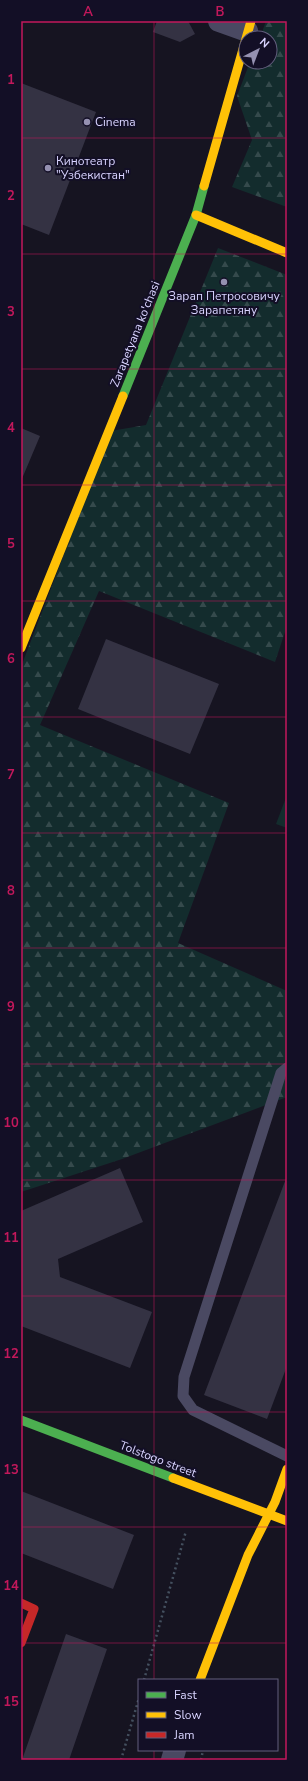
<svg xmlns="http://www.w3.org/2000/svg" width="308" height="1781" font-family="'Nunito Sans',sans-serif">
	<defs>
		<pattern id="forest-firs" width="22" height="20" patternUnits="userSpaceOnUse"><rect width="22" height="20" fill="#132c2d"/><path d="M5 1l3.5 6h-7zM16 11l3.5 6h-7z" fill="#354a4c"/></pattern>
	</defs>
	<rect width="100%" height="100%" fill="#161421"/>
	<!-- grass -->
	<path fill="#132c2d" d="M287,795V828L276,824Z"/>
	<!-- forest -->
	<path fill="url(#forest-firs)" d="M266,21H287V207L232,187L252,140L237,96L250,62H270V38H260Z
		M218,248L287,275V626L275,662L99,591L40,725L229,803L178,943L287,991V1097L122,1159L21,1192V667L111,431L146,425Z"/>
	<!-- building -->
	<path fill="#343243" d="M157,21H188L195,34L180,42L153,32Z
		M21,83L96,112L49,235L21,224Z
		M21,428L40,436L21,481Z
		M106,639L219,684L190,754L78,709Z
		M120,1168L143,1222L58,1259L60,1277L152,1312L130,1368L21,1326V1211Z
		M287,1176V1366L267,1419L204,1395Z
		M21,1491L134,1535L113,1589L21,1553Z
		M66,1634L107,1649L69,1760H22Z"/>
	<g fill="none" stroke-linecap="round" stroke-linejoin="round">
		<!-- path -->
		<path stroke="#44505f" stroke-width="2.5" stroke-dasharray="2 3" stroke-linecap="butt" d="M144,1680L186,1531
			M121,1760L139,1698
			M201,1760L203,1750"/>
		<!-- lane -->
		<path stroke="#4a4962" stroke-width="11" d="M287,1068L281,1073L184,1377L183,1396L193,1410L287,1456"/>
		<!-- street -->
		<path stroke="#4a4962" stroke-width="22" d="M219,21L247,31
			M172,1760L175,1750"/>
		<!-- fast -->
		<path stroke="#4caf50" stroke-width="9" d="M123,396L196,215L204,186
			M21,1420L173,1478"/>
		<!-- slow -->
		<path stroke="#ffc107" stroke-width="9" d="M204,186L251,21
			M196,215L287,253
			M21,648L123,396
			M173,1478L287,1521
			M200,1680L248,1555L275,1502L287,1469"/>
		<!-- jam -->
		<path stroke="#c62828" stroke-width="9" d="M21,1603L34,1609L21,1643"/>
	</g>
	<!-- grid -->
	<path fill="none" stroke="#c2185b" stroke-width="1" stroke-opacity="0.55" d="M154,21V1680M21,138H287M21,254H287M21,369H287M21,485H287M21,601H287M21,717H287M21,833H287M21,948H287M21,1064H287M21,1180H287M21,1296H287M21,1412H287M21,1527H287M21,1643H287M154,1750V1760"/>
	<!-- markers -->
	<g fill="#9591b1" stroke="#130f26" stroke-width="1.5">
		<circle cx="87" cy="122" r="4"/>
		<circle cx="48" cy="168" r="4"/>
		<circle cx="224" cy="282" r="4"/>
	</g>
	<g text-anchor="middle" stroke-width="4" stroke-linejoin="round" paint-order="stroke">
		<!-- poi labels -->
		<g font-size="12" fill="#d9d4ff" stroke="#130f26" text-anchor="start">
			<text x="95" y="126">Cinema</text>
			<text x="56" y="165">Кинотеатр<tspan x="56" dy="14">"Узбекистан"</tspan></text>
			<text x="224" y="300" text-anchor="middle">Зарап Петросовичу<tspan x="224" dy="14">Зарапетяну</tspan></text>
		</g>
		<!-- street labels -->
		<g font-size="12" fill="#d9d4ff" stroke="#130f26">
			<text transform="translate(135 334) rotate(-68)" y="4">Zarapetyana ko'chasi</text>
			<text transform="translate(158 1459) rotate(21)" y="4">Tolstogo street</text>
		</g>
	</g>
	<!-- border -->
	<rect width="308" height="1781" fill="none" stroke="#130f26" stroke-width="44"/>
	<!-- legend -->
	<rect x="138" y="1679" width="140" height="72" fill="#130f26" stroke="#625e7d"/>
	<rect x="146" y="1692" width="20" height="6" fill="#4caf50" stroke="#625e7d"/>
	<text x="174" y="1699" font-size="12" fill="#d9d4ff">Fast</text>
	<rect x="146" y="1712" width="20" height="6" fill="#ffc107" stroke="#625e7d"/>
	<text x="174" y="1719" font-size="12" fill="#d9d4ff">Slow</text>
	<rect x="146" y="1732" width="20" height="6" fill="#c62828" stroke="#625e7d"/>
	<text x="174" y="1739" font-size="12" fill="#d9d4ff">Jam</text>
	<!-- north arrow -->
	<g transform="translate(258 50) rotate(42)"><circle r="19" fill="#130f26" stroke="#625e7d"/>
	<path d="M0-3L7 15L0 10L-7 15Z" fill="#9591b1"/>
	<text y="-6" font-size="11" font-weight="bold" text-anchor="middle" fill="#d9d4ff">N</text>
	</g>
	<rect x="22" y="22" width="264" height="1737" fill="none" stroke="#c2185b" stroke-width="1.5"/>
	<g font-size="13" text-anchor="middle" font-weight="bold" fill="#c2185b">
		<text x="88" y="16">A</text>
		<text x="220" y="16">B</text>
		<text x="11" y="84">1</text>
		<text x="11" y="200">2</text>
		<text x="11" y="316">3</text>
		<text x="11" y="432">4</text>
		<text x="11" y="548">5</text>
		<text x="11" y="663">6</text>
		<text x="11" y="779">7</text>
		<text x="11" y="895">8</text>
		<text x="11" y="1011">9</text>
		<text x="11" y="1127">10</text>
		<text x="11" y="1242">11</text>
		<text x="11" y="1358">12</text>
		<text x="11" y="1474">13</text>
		<text x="11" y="1590">14</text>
		<text x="11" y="1706">15</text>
	</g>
</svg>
